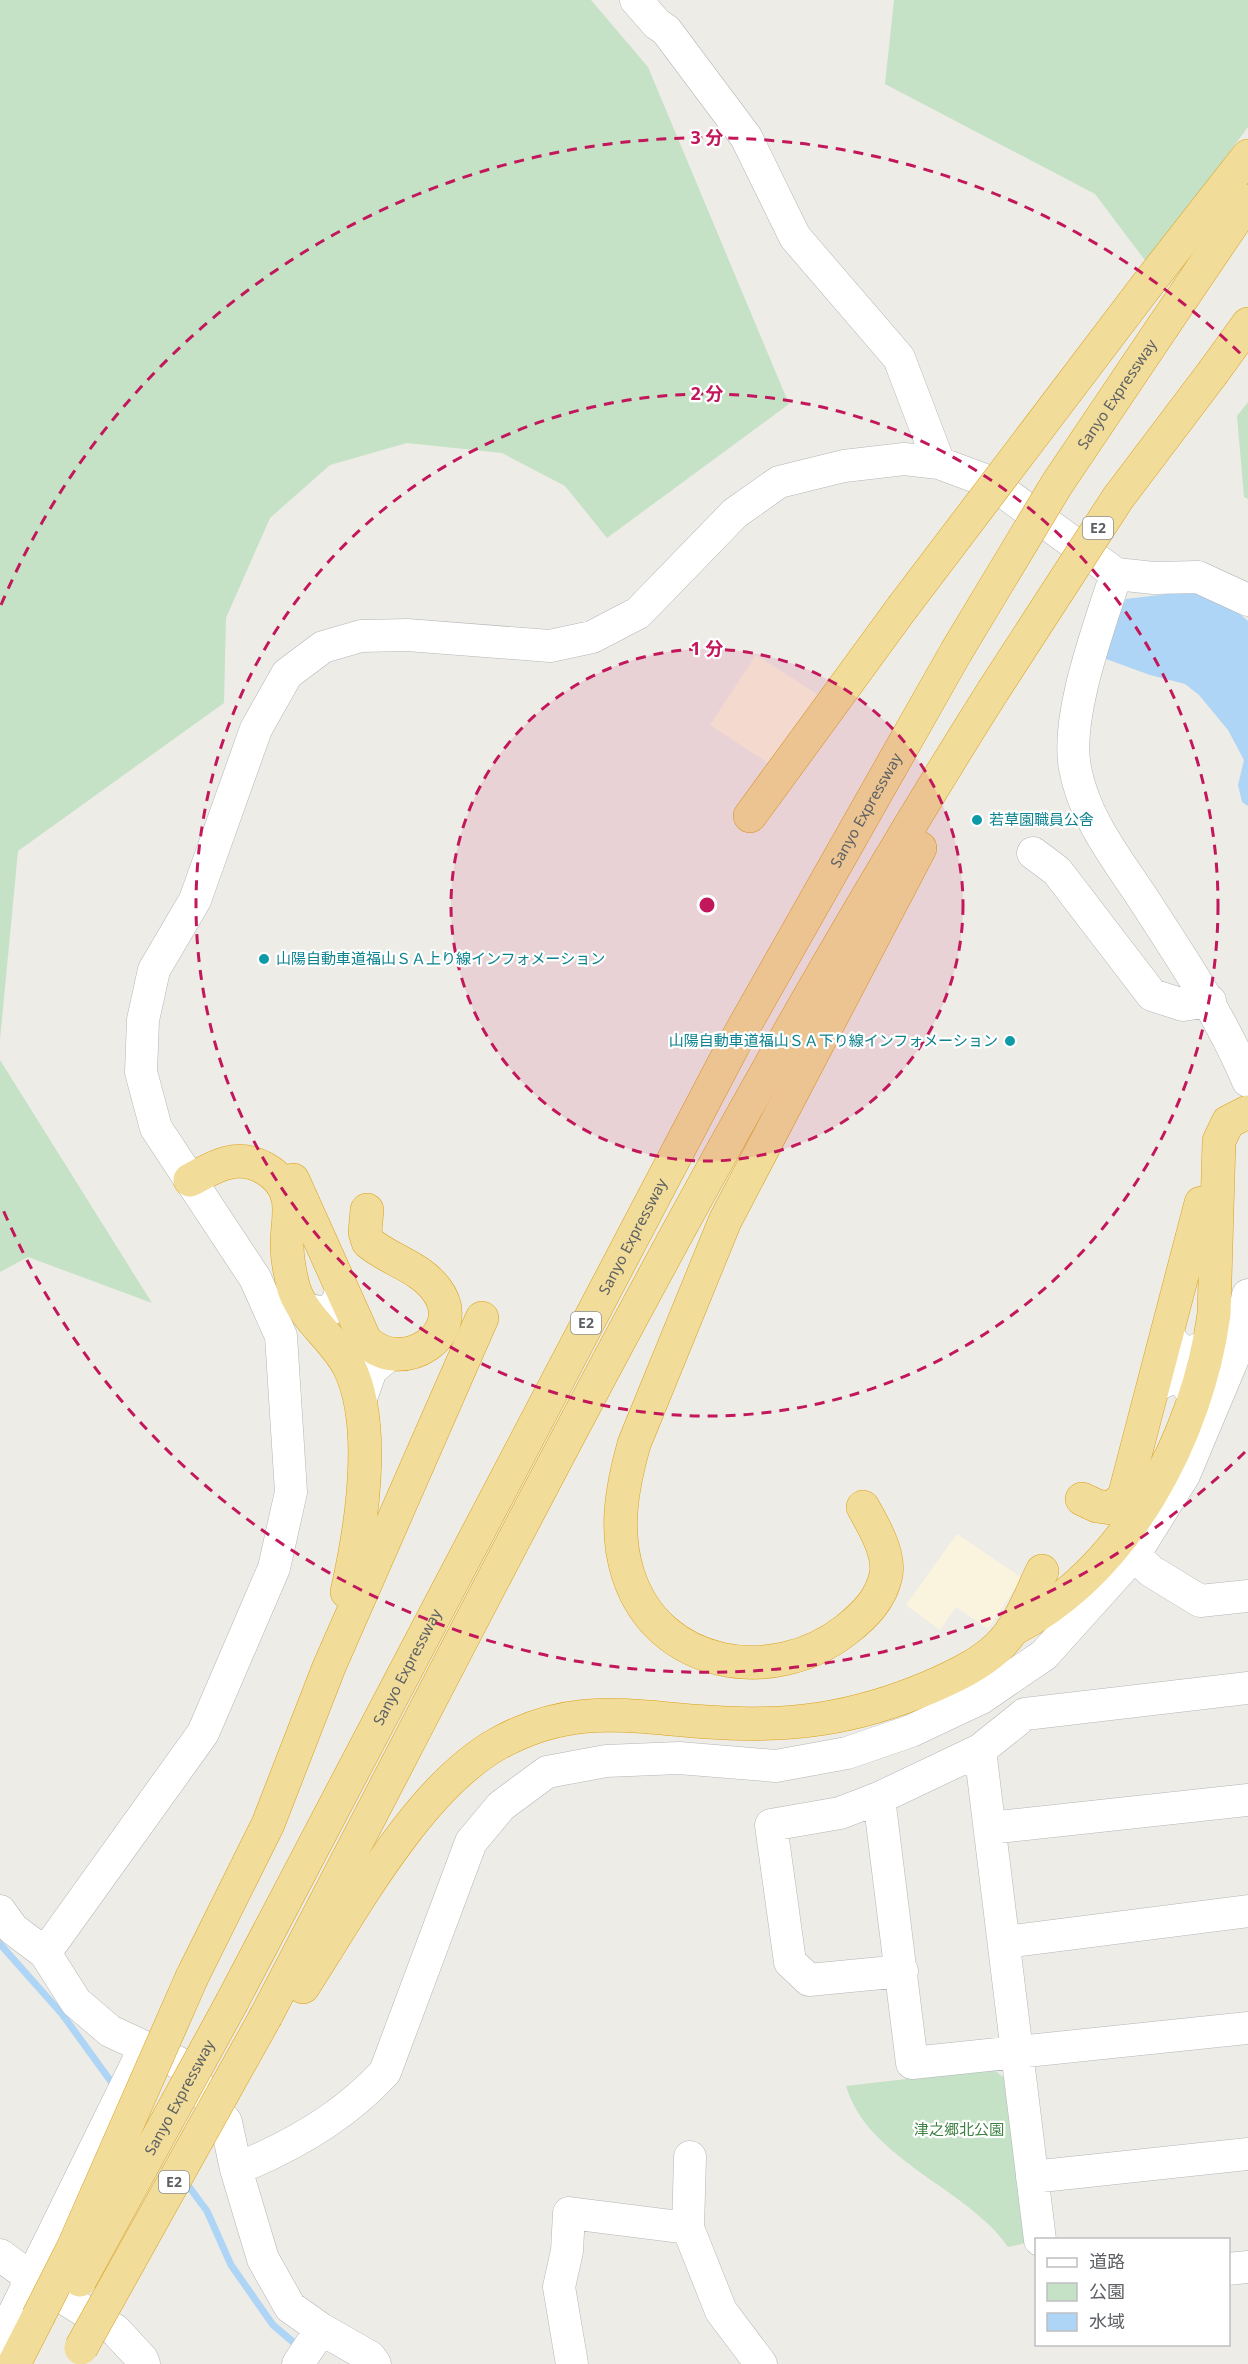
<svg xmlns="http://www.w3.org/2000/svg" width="1248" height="2364" font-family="'Noto Sans','Noto Sans JP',sans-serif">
	<rect width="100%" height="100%" fill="#eeece6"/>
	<!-- commercial -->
	<path fill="#faf4de" d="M756,655L820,696L774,767L710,725Z
		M957,1534L1022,1578L988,1629L956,1607L940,1630L906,1605Z"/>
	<!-- green -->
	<path fill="#c5e2c6" d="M0,0H591L648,67L789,404L607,538L565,486L502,453L407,443L330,465L270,518L226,618L224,703L18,851L0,1040Z
		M894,0H1248V127L1147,263L1095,194L885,84Z
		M1248,402V499L1244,497L1237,416Z
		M0,1060L152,1303L28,1257L0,1272Z
		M993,2069L1012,2084L1026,2243L1008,2247C1002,2239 995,2230 987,2223C941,2179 865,2150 846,2086Z"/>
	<!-- water -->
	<path fill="#aed5f5" d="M1193,591L1222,599L1248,621V806L1242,802L1238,785L1244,760L1228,730L1199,695L1185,684L1150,675L1106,659L1115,621L1126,599Z"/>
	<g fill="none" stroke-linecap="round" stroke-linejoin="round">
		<!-- stream -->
		<path stroke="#aed5f5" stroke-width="7" d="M0,1944L62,2014L115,2087
			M184,2180L207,2211L231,2265L273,2325L299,2347"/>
		<!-- minor casing -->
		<g stroke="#b3b5b9" stroke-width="33">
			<path id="minor" d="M636,0L657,24L666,30L746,137L795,237L899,358L939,463
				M1116,574C1100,625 1065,716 1075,768C1084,818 1117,859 1144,900C1183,960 1220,1015 1248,1081
				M1033,853L1057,871L1152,995L1183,1005L1210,1001
				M303,1307C324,1317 339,1311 341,1287
				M1168,1333C1176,1354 1193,1357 1210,1342
				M1153,1389C1171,1373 1186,1376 1195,1400
				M360,1401L371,1370L390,1354
				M1134,1555L1151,1571L1200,1601L1248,1596
				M980,1750L879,1798L912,2063L1248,2028
				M879,1798L840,1813L771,1825L790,1962L809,1980L902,1971
				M990,1828L1248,1800
				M0,1911L13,1929L45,1953L76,2002L110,2031L183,2065L226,2122L236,2169L263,2259L290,2307L321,2329L370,2357L375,2364
				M1005,1942L1248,1911
				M45,1953L203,1733L274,1568L291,1492L281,1336L255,1278L156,1128L141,1072L143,1020L154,970L195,900L256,729L287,674L323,647L361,636L407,635L550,646L592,637L638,613L735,513L779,482L844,466L904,459L939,463L990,482L1116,574L1154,578L1198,577L1248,600
				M236,2169C291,2147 345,2116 385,2072L471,1842L501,1806L547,1772L606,1761L679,1758L776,1766L847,1753L911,1731L981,1698L1044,1655L1134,1555L1184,1475L1237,1349L1248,1295
				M1032,2177L1248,2154
				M688,2228L690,2157
				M1040,2240L980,1750L1025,1714L1248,1688
				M0,2255L30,2277L115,2330L142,2359L144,2364
				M1228,2269L1248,2267
				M0,2342L145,2047
				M298,2364L321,2329
				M572,2364L559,2287L567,2251L569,2213L688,2228L721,2311L761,2364"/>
		</g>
		<!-- highway casing -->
		<g stroke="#daa11a" stroke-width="34">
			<g id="highway">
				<path d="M1147,285L1248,156"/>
				<path d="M1164,325L1248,201"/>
				<path d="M1214,371L1248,324"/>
				<path d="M750,816L902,608"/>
				<path d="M190,1180C202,1174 214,1166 227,1163C253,1156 282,1173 288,1198C291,1213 287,1229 287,1244C287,1259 290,1274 294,1289C304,1319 335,1339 349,1367C378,1426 361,1530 347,1592"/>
				<path d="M293,1180L365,1340C402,1378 470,1333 436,1289C420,1267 389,1260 368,1242L365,1232L367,1210"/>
				<path d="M1082,1499L1097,1506L1111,1508L1124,1497L1201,1203"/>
				<path d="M863,1507C873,1525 890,1553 886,1575C881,1599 865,1615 846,1630C773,1687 658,1669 628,1574C614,1530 622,1487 634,1444L725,1221L920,848"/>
				<path d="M1012,1630C1126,1571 1197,1438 1214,1314L1219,1141L1228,1122L1248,1112"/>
				<path d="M192,1977L268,1824L329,1667L482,1318"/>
				<path d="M303,1987C353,1910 418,1788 499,1743C574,1702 629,1717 708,1722C790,1728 854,1719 930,1687C953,1677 979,1665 998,1647C1019,1627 1030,1597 1042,1571"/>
				<path id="s1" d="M232,2002L733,1046L956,652"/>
				<path d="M266,2016C500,1570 724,1117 993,691"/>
				<path d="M14,2364L38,2317"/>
			</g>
		</g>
		<!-- minor -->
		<use href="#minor" stroke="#fff" stroke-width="32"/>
		<!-- highway -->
		<use href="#highway" stroke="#f1dc99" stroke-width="33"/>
		<!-- highway-bridge casing -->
		<g stroke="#daa11a" stroke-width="34" stroke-linecap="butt">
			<g id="highway-bridge">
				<path d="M902,608L1147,285"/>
				<path id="s2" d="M956,652L1057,484L1164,325"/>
				<path d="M993,691L1118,498L1214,371"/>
				<path id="s3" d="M80,2280L232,2002"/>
				<path d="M38,2317L73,2248L192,1977"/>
				<path d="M81,2348L266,2016"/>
			</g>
		</g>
		<!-- highway-bridge -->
		<use href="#highway-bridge" stroke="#f1dc99" stroke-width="33"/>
	</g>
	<!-- distance rings -->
	<circle cx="707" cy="905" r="256" fill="#c2185b" fill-opacity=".12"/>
	<g fill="none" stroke="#c2185b" stroke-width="3" stroke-dasharray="10 8">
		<circle cx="707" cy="905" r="256"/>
		<circle cx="707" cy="905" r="511"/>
		<path d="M1245 1452A767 767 0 0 1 1 1205M1 605A767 767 0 0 1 1245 358"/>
	</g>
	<!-- markers -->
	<g fill="#0f9aa8" stroke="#fff" stroke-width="2">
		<circle cx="977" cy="820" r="6"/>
		<circle cx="264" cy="959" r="6"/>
		<circle cx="1010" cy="1041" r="6"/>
	</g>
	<g text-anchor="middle" stroke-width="4.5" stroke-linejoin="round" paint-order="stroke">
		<!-- shield labels -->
		<g fill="#fff" stroke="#8e9092" stroke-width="1.5">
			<rect x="1083" y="517" width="30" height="22" rx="4.5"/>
			<rect x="571" y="1312" width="30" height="22" rx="4.5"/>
			<rect x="159" y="2171" width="30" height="22" rx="4.5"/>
		</g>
		<g font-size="14" font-weight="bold" fill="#5d6064">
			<text x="1098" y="533">E2</text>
			<text x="586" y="1328">E2</text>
			<text x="174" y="2187">E2</text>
		</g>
		<!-- street labels -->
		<g font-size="15" fill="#5d6064" stroke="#fff">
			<text dy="5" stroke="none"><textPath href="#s2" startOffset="304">Sanyo Expressway</textPath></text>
			<text dy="5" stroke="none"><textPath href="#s1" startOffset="1350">Sanyo Expressway</textPath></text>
			<text dy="5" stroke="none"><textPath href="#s1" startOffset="864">Sanyo Expressway</textPath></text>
			<text dy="5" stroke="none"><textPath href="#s1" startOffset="378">Sanyo Expressway</textPath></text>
			<text dy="5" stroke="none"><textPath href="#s3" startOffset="208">Sanyo Expressway</textPath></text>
		</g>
		<!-- culture labels -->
		<g font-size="15" fill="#0d838f" stroke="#fff" text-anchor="start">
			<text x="989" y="825">若草園職員公舎</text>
			<text x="276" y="964">山陽自動車道福山ＳＡ上り線インフォメーション</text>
			<text x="998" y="1046" text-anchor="end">山陽自動車道福山ＳＡ下り線インフォメーション</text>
		</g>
		<!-- park labels -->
		<g font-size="15" fill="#3f8143" stroke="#fff">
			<text x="959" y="2135">津之郷北公園</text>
		</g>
	</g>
	<circle cx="707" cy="905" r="9" fill="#c2185b" stroke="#fff" stroke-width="3"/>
	<g font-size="18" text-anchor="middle" font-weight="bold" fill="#c2185b" stroke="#fff" stroke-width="4.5" stroke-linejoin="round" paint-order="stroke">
		<text x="707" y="144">3 分</text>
		<text x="707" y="400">2 分</text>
		<text x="707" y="655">1 分</text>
	</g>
	<!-- legend -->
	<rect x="1035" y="2238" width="195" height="108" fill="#ffffff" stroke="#bebfc1" stroke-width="1.5"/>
	<rect x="1047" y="2258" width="30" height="9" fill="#ffffff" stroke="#bebfc1" stroke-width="1.5"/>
	<text x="1089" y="2268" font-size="18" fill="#5d6064">道路</text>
	<rect x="1047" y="2283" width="30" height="18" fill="#c5e2c6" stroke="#bebfc1" stroke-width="1.5"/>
	<text x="1089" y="2298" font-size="18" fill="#5d6064">公園</text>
	<rect x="1047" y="2313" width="30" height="18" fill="#aed5f5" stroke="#bebfc1" stroke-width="1.5"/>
	<text x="1089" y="2328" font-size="18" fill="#5d6064">水域</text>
</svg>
